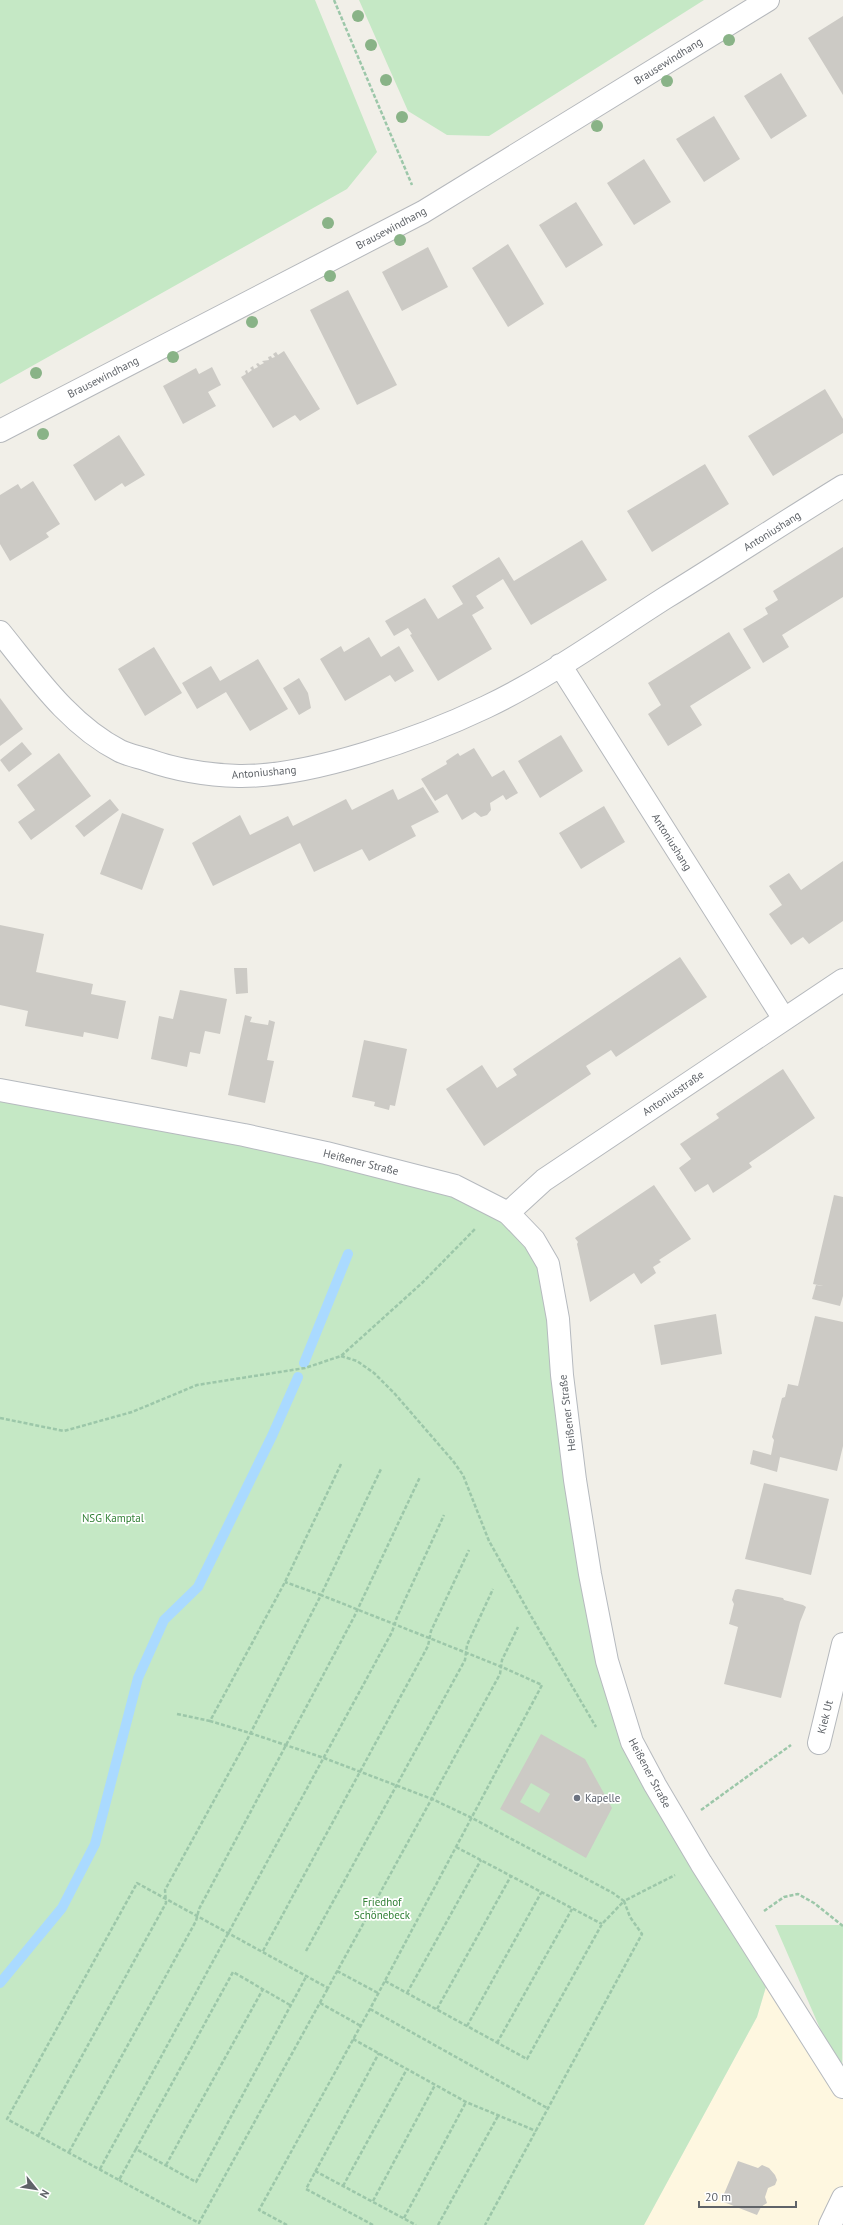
<svg xmlns="http://www.w3.org/2000/svg" width="843" height="2225" font-family="'PT Sans',sans-serif">
	<rect width="100%" height="100%" fill="#f1efe8"/>
	<!-- commercial -->
	<path fill="#fef7e0" d="M768,1980L843,2090V2191L827,2225H644L757,2017Z"/>
	<!-- green -->
	<path fill="#c5e8c5" d="M0,0H315L377,152L347,189L0,384Z
		M359,0H704L489,136L447,135L408,111Z
		M0,1093L243,1138L492,1207L546,1266L630,1743L768,1980L757,2017L644,2225H0Z
		M775,1925H843L842,2079Z"/>
	<g fill="none" stroke-linecap="round" stroke-linejoin="round">
		<!-- stream -->
		<path stroke="#aadaff" stroke-width="10" d="M304,1363L348,1254
			M0,1983L62,1908L95,1844L138,1678L164,1620L198,1587L272,1436L298,1377"/>
	</g>
	<!-- building -->
	<path fill="#cccac5" fill-rule="evenodd" d="M843,16V95L808,38Z
		M781,73L807,116L771,139L744,96Z
		M714,116L740,159L704,182L676,139Z
		M644,159L671,202L634,225L607,183Z
		M576,202L603,245L566,268L539,225Z
		M508,244L544,304L508,327L472,268Z
		M428,247L448,287L402,311L382,272Z
		M348,290L397,385L357,405L310,310Z
		M284,351L320,409L300,421L295,415L273,428L241,377L246,374L245,371L247,370L248,373L252,370L250,368L253,366L254,369L258,367L256,364L258,363L260,365L264,363L262,361L269,360L268,357L271,356L272,358L275,357L273,354L276,352L278,355Z
		M212,367L221,385L208,392L216,406L183,424L163,386L196,368L199,374Z
		M825,389L843,419V433L773,476L748,436Z
		M119,435L145,475L125,487L122,483L95,501L73,465Z
		M705,464L729,504L652,552L627,511Z
		M33,481L60,524L46,533L49,537L10,561L0,544V495L18,484L21,489Z
		M582,540L607,580L531,625L503,579L476,596L484,608L472,615L492,649L438,681L410,635L412,634L408,628L394,636L385,621L425,598L438,619L463,604L452,586L499,557L514,581Z
		M843,547V597L782,635L789,647L763,663L743,629L768,614L765,608L778,600L773,591Z
		M729,632L751,668L690,706L702,725L668,746L648,714L661,705L648,683Z
		M369,637L381,657L399,646L414,671L395,682L390,675L345,701L320,659L341,646L344,652Z
		M154,647L182,693L145,716L118,669Z
		M258,659L288,709L250,731L226,692L197,709L182,683L211,666L220,681Z
		M299,678L308,693L311,708L299,715L283,688Z
		M0,698L23,729L0,746Z
		M561,735L583,771L540,798L518,761Z
		M22,742L32,754L9,772L0,760Z
		M474,748L492,777L504,770L518,793L506,800L503,795L490,803L491,810L487,815L481,817L475,812L462,820L447,794L435,801L421,779L447,764L446,761L458,753L460,756Z
		M59,753L91,796L31,840L18,822L35,810L17,785Z
		M423,787L439,812L411,826L416,836L369,861L362,849L314,872L300,843L213,886L192,843L240,815L250,835L288,816L293,826L346,799L352,810L393,789L398,800Z
		M110,799L119,810L84,837L75,826Z
		M604,806L625,842L581,869L559,833Z
		M122,813L164,829L142,890L100,874Z
		M843,861V921L809,944L803,937L791,945L769,914L782,905L769,886L789,873L801,890Z
		M0,925L44,934L36,972L93,984L91,994L126,1001L118,1039L84,1032L83,1037L25,1026L28,1011L0,1005Z
		M680,957L707,997L616,1057L611,1050L586,1066L591,1074L484,1146L446,1089L482,1065L497,1088L517,1075L513,1069Z
		M234,968H247L248,993L236,994Z
		M180,990L227,999L220,1034L205,1031L200,1054L190,1052L187,1067L151,1059L159,1016L173,1019Z
		M245,1015L252,1017L250,1022L268,1025L269,1020L275,1022L267,1060L274,1061L265,1103L228,1095Z
		M364,1040L407,1049L395,1106L390,1105L389,1110L374,1106L375,1102L352,1097Z
		M783,1069L815,1118L749,1163L752,1167L713,1193L708,1184L695,1192L679,1168L691,1159L680,1144L719,1118L716,1114Z
		M654,1185L691,1239L659,1260L661,1262L653,1267L656,1273L641,1284L634,1273L590,1302L577,1244L578,1242L575,1238Z
		M834,1195L843,1197V1296L840,1306L812,1299L816,1285L823,1286L813,1284Z
		M716,1314L722,1354L661,1365L654,1325Z
		M815,1316L843,1322V1446L837,1471L780,1457L777,1472L750,1464L753,1450L771,1455L774,1440L772,1437L782,1398L785,1397L788,1384L798,1386Z
		M764,1483L829,1499L811,1575L745,1559Z
		M738,1589L783,1598L784,1600L803,1605L806,1607L800,1622L781,1698L724,1684L738,1627L729,1624L734,1604L732,1600L735,1590Z
		M541,1734L585,1759L612,1808L586,1858L500,1809ZM531,1783L550,1794L539,1813L520,1802Z
		M738,2161L758,2168L762,2165L769,2168L775,2175L777,2180L775,2185L768,2188L765,2197L767,2203L761,2207L757,2215L721,2201Z"/>
	<g fill="none" stroke-linecap="round" stroke-linejoin="round">
		<!-- street casing -->
		<g stroke="#b5b8bc" stroke-width="24">
			<path id="street" d="M0,431L423,212L768,0
				M0,632C35,675 69,725 120,751C128,755 139,757 148,760C176,770 208,775 239,776C311,777 421,738 486,707C549,677 607,635 665,598C725,561 783,523 843,486
				M560,665L784,1019
				M508,1213L544,1180L843,980
				M819,1743L843,1644
				M830,2225L843,2198"/>
		</g>
		<!-- secondary casing -->
		<g stroke="#b6babf" stroke-width="24">
			<path id="secondary" d="M0,1090L244,1135L326,1153L455,1186L508,1213L534,1240L548,1264L558,1319L562,1375L575,1480L590,1574L607,1661L632,1742L655,1785L701,1863L843,2087"/>
		</g>
		<!-- path -->
		<path stroke="#9cc7a9" stroke-width="2.5" stroke-dasharray="4 2" stroke-linecap="butt" d="M334,0L412,185
			M341,1356L357,1361L374,1373L395,1394L453,1461L463,1475L489,1541L531,1616L596,1727
			M0,1418L64,1431L132,1412L197,1385L305,1368L341,1356L422,1283L476,1228
			M341,1464L285,1582L210,1721L250,1733L324,1758L432,1799L472,1818L613,1893L624,1901L675,1875
			M177,1714L210,1721
			M701,1810L791,1745
			M456,1847L602,1924
			M764,1911L784,1897L798,1894L814,1903L843,1926
			M263,1951L428,1646L431,1631L469,1550
			M306,1951L465,1660L467,1645L493,1589
			M337,1971L378,1993
			M385,1981L527,2059L602,1924L624,1901L630,1917L642,1934L485,2225
			M407,1993L481,1860
			M320,2003L361,2026
			M290,2005L233,1972L136,2149L196,2182L307,1975
			M370,2009L549,2109
			M437,2009L511,1876
			M467,2026L541,1893
			M353,2039L466,2102L536,2131
			M497,2043L572,1909
			M38,2136L166,1903L165,1890L247,1740L321,1595L285,1582
			M136,2149L119,2180L7,2119L137,1883L328,1988L500,1674L502,1660L518,1627
			M69,2152L196,1921L199,1909L354,1617L420,1477
			M166,2165L263,1989
			M100,2169L392,1632L397,1617L444,1515
			M315,2171L416,2225
			M119,2180L199,2223L328,1988
			M343,2186L407,2069
			M373,2201L435,2085
			M404,2218L466,2102
			M287,2225L259,2210L370,2009L542,1685L502,1667L321,1595L381,1469
			M373,2225L306,2189L379,2053
			M438,2225L498,2116"/>
		<!-- street -->
		<use href="#street" stroke="#fff" stroke-width="22"/>
		<!-- secondary -->
		<use href="#secondary" stroke="#fff" stroke-width="22"/>
	</g>
	<!-- trees -->
	<g fill="#89b387">
		<circle cx="358" cy="16" r="6"/>
		<circle cx="729" cy="40" r="6"/>
		<circle cx="371" cy="45" r="6"/>
		<circle cx="386" cy="80" r="6"/>
		<circle cx="667" cy="81" r="6"/>
		<circle cx="402" cy="117" r="6"/>
		<circle cx="597" cy="126" r="6"/>
		<circle cx="328" cy="223" r="6"/>
		<circle cx="400" cy="240" r="6"/>
		<circle cx="330" cy="276" r="6"/>
		<circle cx="252" cy="322" r="6"/>
		<circle cx="173" cy="357" r="6"/>
		<circle cx="36" cy="373" r="6"/>
		<circle cx="43" cy="434" r="6"/>
	</g>
	<!-- markers -->
	<circle fill="#6b7280" stroke="#fff" stroke-width="1.5" cx="577" cy="1798" r="4"/>
	<g text-anchor="middle" stroke-width="3.5" stroke-linejoin="round" paint-order="stroke">
		<!-- street labels -->
		<g font-size="11" fill="#5f6368" stroke="#fff">
			<text transform="translate(668 61) rotate(-32)" y="4">Brausewindhang</text>
			<text transform="translate(391 228) rotate(-28)" y="4">Brausewindhang</text>
			<text transform="translate(103 377) rotate(-27)" y="4">Brausewindhang</text>
			<text transform="translate(772 531) rotate(-32)" y="4">Antoniushang</text>
			<text transform="translate(264 772) rotate(-5)" y="4">Antoniushang</text>
			<text transform="translate(672 842) rotate(58)" y="4">Antoniushang</text>
			<text transform="translate(673 1093) rotate(-34)" y="4">Antoniusstraße</text>
			<text transform="translate(361 1162) rotate(14)" y="4">Heißener Straße</text>
			<text transform="translate(567 1413) rotate(-97)" y="4">Heißener Straße</text>
			<text transform="translate(825 1717) rotate(-76)" y="4">Kiek Ut</text>
			<text transform="translate(650 1773) rotate(62)" y="4">Heißener Straße</text>
		</g>
		<!-- park labels -->
		<g font-size="11" fill="#348238" stroke="#fff">
			<text x="113" y="1522">NSG Kamptal</text>
			<text x="382" y="1906">Friedhof<tspan x="382" dy="13">Schönebeck</tspan></text>
		</g>
		<!-- worship labels -->
		<g font-size="11" fill="#5b616d" stroke="#fff" text-anchor="start">
			<text x="585" y="1802">Kapelle</text>
		</g>
	</g>
	<!-- north arrow -->
	<g transform="translate(36 2189) rotate(120)" stroke="#ffffff" stroke-width="3" paint-order="stroke">
	<path d="M0-3L7 15L0 10L-7 15Z" fill="#5f6368"/>
	<text y="-6" font-size="11" font-weight="bold" text-anchor="middle" fill="#5f6368">N</text>
	</g>
	<!-- scale -->
	<path d="M699 2201v6h97v-6" fill="none" stroke="#5f6368" stroke-width="2"/>
	<text x="705" y="2201" font-size="12" fill="#5f6368" stroke="#ffffff" stroke-width="3" paint-order="stroke">20 m</text>
</svg>
